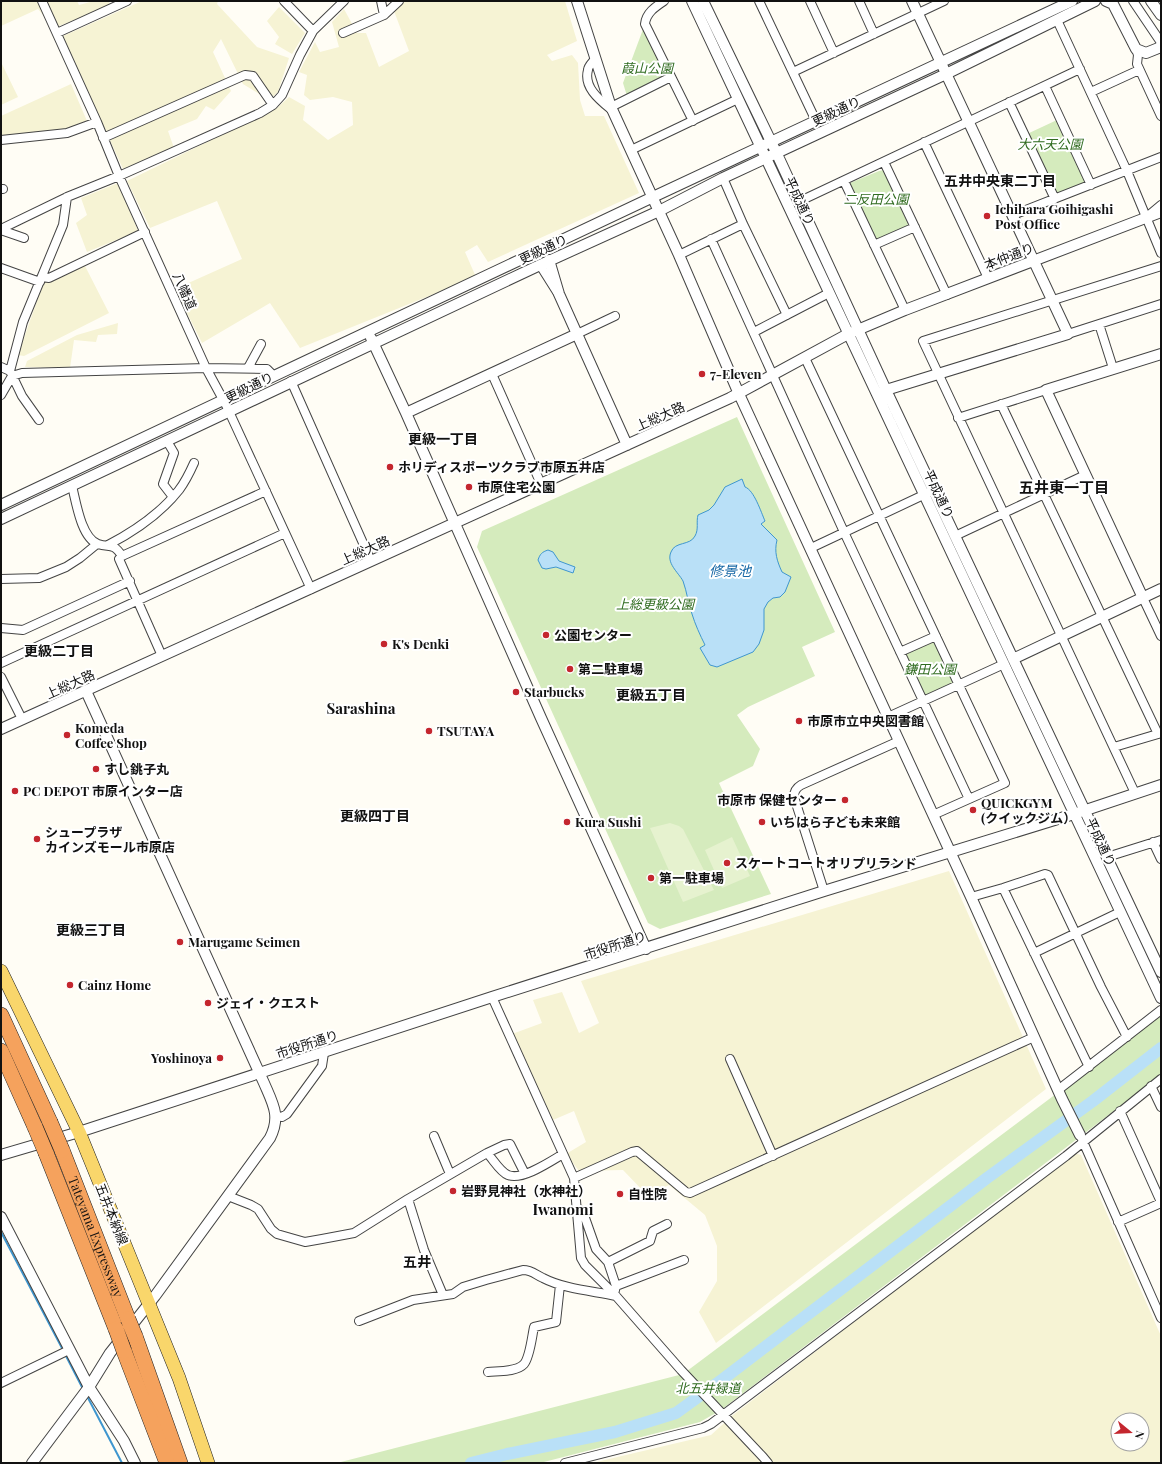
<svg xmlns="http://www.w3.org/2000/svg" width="1162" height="1464" font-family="'Playfair Display','Noto Sans JP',serif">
	<rect width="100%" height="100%" fill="#fffdf5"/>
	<!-- farmland -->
	<path fill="#f6f3d4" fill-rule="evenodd" d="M1,1H77L79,5L94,1H109L110,6L54,28L38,9L1,26Z
		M142,1H218L217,4L257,47L289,58L278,92L269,100L243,84L221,39L213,52L231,91L214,110L206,106L197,119L168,131L174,148L123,169L63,36Z
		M405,1H565L577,41L547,55L552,61L572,55L578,63L580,100L585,116H604L639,193L488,262L477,245L465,252L476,277L300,348L270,303L202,343L175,289L242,259L217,201L150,228L127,181L277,108L289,97L305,106L303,120L328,140L353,125L352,102L333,97L310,100L304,95L307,75L299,72L315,42L320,52L339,47L332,22L344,9L357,33H366L379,67L409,51L394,11Z
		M279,7L305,33L292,54L275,44L279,37L267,21Z
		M1,62L18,97L1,105Z
		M71,84L87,121L54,133L1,137V116Z
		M118,183L138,231L87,252L76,223L87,215L81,198Z
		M85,266L109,313L24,356L18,355L44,281Z
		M118,323L117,334L98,335L96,342L74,340L70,368L25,367L27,361L77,335Z
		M949,871L1046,1089L716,1343L699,1312L717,1281V1246L705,1215L669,1185L647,1195L623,1170L579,1171L566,1154L586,1142L574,1111L553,1120L512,1034L542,1023L533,1000L562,992L579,1033L599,1023L581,981Z
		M1074,1153L1081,1155L1161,1336V1463H592L711,1435L733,1415ZM1118,1420H1142V1444H1118Z"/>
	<!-- green -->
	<path fill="#d5ebbd" d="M645,24L671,77L627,96L623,83Z
		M1057,120L1086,182L1057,194L1027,134Z
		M884,170L908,224L907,228L877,241L875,240L849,186L850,183L879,171Z
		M737,417L835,632L802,647L815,676L748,707L737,715L760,749L753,766L719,783L771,894L660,929L648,923L477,547L482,531Z
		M933,642L937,643L954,684L927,696L922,695L905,657L906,654Z
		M1161,1015V1075L721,1410L700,1422L540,1463H337L683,1374Z"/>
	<!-- pitch -->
	<path fill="#e6f2cf" d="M670,823L679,826L683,829L714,890L683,902L650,828Z
		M732,837L750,876L722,888L705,850Z"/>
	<!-- water -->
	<path fill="#b9e0f7" stroke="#3f96cf" d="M742,479L745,487C754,490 761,512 765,521L761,524L777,540C774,552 777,561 782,572L791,577L785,592L780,597L773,598L768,602L764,609V630L759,644L753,652L717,667L710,665L700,648L705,645C700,635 695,624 692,614C688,603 687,592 683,581C678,572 666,563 671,552C675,541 690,546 695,536C699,529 696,522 698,515L709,510L714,505L725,487Z
		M548,550L553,552L559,561L575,567L573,573L556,567L546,569L542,568L538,560C540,554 542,552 548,550Z"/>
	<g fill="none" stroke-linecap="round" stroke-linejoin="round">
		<!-- stream -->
		<path stroke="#3f96cf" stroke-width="2" d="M1,1232L63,1350
			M65,1354L83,1389
			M87,1396L122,1463"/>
		<!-- river -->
		<path stroke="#b9e0f7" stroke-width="12" d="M471,1463L507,1454L615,1432L676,1413L723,1379L987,1178L1093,1101L1161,1048"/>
		<!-- minor casing -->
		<g stroke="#444" stroke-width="10">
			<path id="minor" d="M42,1L97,122L119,176L206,368L226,405L311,589
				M284,1L313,31
				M381,1L384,15
				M664,1C655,7 646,13 645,24L693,121
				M759,1L816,121
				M810,1L834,53
				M859,1L874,34
				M1133,1L1160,41L1161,48
				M1057,20L1127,171L1161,253
				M57,33L127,1
				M343,33L384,15L399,1
				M1136,49L1138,55L1137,64L1161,116
				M595,59C593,62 588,66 588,70C583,88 601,101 613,111
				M793,72L944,1
				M1045,86L1091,185
				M1091,92L1139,70
				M1009,102L1055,199
				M611,107L671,77
				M103,138L245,75L253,76L273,105
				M1,140L67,133L97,122
				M924,142L988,278
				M631,150L738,99
				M884,162L947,295
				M723,178L743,224L787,315
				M844,181L905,310
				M1,189H3
				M798,202L1080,69
				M1013,215L1161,157
				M1149,215L1161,205
				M1,229L67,197L119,176L260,113L273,105L282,95L300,55L313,31L344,1
				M1,230L24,238
				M711,239L844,532L969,799
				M874,245L915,227
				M679,255L743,224
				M540,265L557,292
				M1,268L40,282
				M42,277L49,278L145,232
				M1099,324L1113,368
				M754,332L829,293
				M577,334L615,316
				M1068,334L1161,304
				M805,358L1005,783L933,815
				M1,367L10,371L22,396L39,420
				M248,368L261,344
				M10,371L23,322L63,225L67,197
				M492,374L541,484
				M291,381L371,561
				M1,395L12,376L22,373L206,368L267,369L274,376
				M1001,404L1158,734
				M958,418L1046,390
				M167,441L174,453L163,484L173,497
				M72,486C76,501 81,538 98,544C110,548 113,542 122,556
				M955,536L1085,475
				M108,545C135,531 160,514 179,490C185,482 190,472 194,463
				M811,548L934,490
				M1,579L39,578L66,567L80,558L97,544
				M1143,598L1161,636
				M1,628L23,630L130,581
				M900,652L936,636
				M162,656L119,559L122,556L266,491
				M1,663L285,533
				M1,677L22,719
				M888,717L1004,664
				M1114,747L1161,733
				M1135,793L923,341L1161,266
				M1153,842L1161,859
				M1107,857L1161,840
				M1003,888L1089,1067
				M824,891L794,797C794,791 796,788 801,785L899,741
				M971,897L1003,888L1045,874L1048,875L1101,987L1127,1037
				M1034,953L1120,912
				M492,997L574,1178L581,1258L585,1265L616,1296L681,1370L763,1457L768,1463
				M730,1059L773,1156
				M1151,1086L1161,1107
				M1058,1090L1161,1010
				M1120,1111L1161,1202
				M276,1116L282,1117L287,1114L322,1066L324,1053
				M434,1136L450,1174
				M1081,1137L1161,1318
				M487,1153L504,1145L510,1144L525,1174
				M574,1178L632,1152L637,1151L686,1192L690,1193L1034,1037
				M228,1196L251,1205L258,1209L271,1229L277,1234L305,1242L322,1239L354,1233L408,1199L487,1153C493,1159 500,1172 508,1175C522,1181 551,1161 563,1154
				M408,1199L424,1250L443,1295
				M577,1207L584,1215L596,1249L608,1262L616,1286L614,1294
				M1118,1222L1161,1203
				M608,1262L650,1241L653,1231L667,1224
				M616,1286L684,1260
				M359,1321L413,1300L453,1294L463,1287L486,1280L523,1270C532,1270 536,1275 543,1278C564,1289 593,1291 616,1296
				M488,1372C498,1371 517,1372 524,1364C530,1357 532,1336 534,1327L556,1322L560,1285
				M1,1383L69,1350
				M565,1463L703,1428L711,1424L1066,1156L1161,1079"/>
		</g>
		<!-- tertiary casing -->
		<g stroke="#444" stroke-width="12">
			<path id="tertiary" d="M577,1L611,107L679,255L739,394L971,897L1062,1099L1080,1135
				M692,1L1161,998
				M703,1L777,154L886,390L1161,972
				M1106,1L1113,4L1136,49L1146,53L1161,47
				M1151,1L1161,15
				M549,260L559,294L627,445
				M371,338L406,413L541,718L646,949
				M886,390L1068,334L912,1
				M406,413L577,334
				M1,505L653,197L1072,1
				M1,519L540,265L659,211L723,178L946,74L1095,1
				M1143,598L1046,390L1161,354
				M1013,659L1161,589
				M1,729L730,398L848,334L905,310L1161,212
				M1,1155L79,1132L492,997L824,891L1074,814L1161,785
				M1,1217L89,1387L124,1441L135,1463
				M32,1463L89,1387L110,1353L155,1296L270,1138C281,1116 273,1104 264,1083L86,691"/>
		</g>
		<!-- primary casing -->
		<g stroke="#222" stroke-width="14">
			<path id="primary" d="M1,971L79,1132L179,1378L208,1463"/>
		</g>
		<!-- motorway casing -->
		<g stroke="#222" stroke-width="16">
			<g id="motorway">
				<path d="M1,1015L50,1122"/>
				<path d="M1,1051L35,1127"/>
				<path id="s1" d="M62,1150L128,1319"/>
				<path d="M46,1153L116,1329"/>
				<path d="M135,1336L180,1463"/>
				<path d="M124,1351L167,1463"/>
			</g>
		</g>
		<!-- minor -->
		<use href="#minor" stroke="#fff" stroke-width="8"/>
		<!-- tertiary -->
		<use href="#tertiary" stroke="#fff" stroke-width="10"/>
		<!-- primary -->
		<use href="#primary" stroke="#f9d66b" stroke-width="13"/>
		<!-- motorway -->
		<use href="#motorway" stroke="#f5a25d" stroke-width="15"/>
		<!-- motorway-bridge casing -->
		<g stroke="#222" stroke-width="16" stroke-linecap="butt">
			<path id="motorway-bridge" d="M50,1122L62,1150
				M35,1127L46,1153
				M128,1319L135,1336
				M116,1329L124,1351"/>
		</g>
		<!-- motorway-bridge -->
		<use href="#motorway-bridge" stroke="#f5a25d" stroke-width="15"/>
	</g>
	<!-- markers -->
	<g fill="#c4262e" stroke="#fff" stroke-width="1.5">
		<circle cx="987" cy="216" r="4"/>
		<circle cx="702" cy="374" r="4"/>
		<circle cx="390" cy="467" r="4"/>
		<circle cx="469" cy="487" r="4"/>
		<circle cx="546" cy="635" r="4"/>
		<circle cx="384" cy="644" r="4"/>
		<circle cx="570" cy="669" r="4"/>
		<circle cx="516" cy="692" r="4"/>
		<circle cx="799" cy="721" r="4"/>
		<circle cx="429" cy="731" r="4"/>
		<circle cx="67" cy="735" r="4"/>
		<circle cx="96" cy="769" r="4"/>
		<circle cx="15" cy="791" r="4"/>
		<circle cx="845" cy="800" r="4"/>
		<circle cx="973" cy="810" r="4"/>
		<circle cx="567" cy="822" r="4"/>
		<circle cx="762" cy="822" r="4"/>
		<circle cx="37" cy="839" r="4"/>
		<circle cx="727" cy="863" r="4"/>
		<circle cx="651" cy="878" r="4"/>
		<circle cx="180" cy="942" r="4"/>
		<circle cx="70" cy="985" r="4"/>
		<circle cx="208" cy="1003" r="4"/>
		<circle cx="220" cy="1058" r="4"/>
		<circle cx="453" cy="1191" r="4"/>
		<circle cx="620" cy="1194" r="4"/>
	</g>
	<g text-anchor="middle" stroke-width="4" stroke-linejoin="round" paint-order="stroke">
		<!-- park labels -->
		<g font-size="13" font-style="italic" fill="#2f6b1f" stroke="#fff">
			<text x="647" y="73">葭山公園</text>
			<text x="1050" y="149">大六天公園</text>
			<text x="876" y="204">二反田公園</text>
			<text x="655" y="609">上総更級公園</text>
			<text x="930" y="674">鎌田公園</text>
			<text x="708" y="1393">北五井緑道</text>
		</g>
		<!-- street labels -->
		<g font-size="13" fill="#111" stroke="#fff">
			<text transform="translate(836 111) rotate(-25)" y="5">更級通り</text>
			<text transform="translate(800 201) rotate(65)" y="5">平成通り</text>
			<text transform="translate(543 249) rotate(-25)" y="5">更級通り</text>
			<text transform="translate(1009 256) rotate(-21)" y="5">本仲通り</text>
			<text transform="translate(185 291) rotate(66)" y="5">八幡道</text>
			<text transform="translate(249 387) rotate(-26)" y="5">更級通り</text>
			<text transform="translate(660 416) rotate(-24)" y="5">上総大路</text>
			<text transform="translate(939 494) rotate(65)" y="5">平成通り</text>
			<text transform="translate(365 550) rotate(-24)" y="5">上総大路</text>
			<text transform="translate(70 684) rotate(-24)" y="5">上総大路</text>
			<text transform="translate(1101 842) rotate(65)" y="5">平成通り</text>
			<text transform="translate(615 945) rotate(-18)" y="5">市役所通り</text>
			<text transform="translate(307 1044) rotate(-18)" y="5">市役所通り</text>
			<text transform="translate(112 1214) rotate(68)" y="5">五井本納線</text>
			<text dy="5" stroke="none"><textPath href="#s1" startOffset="93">Tateyama Expressway</textPath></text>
		</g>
		<!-- poi labels -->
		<g font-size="13" font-weight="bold" fill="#111" stroke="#fff" text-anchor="start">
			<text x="995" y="214">Ichihara Goihigashi<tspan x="995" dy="15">Post Office</tspan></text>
			<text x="710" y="379">7-Eleven</text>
			<text x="398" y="472">ホリディスポーツクラブ市原五井店</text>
			<text x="477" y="492">市原住宅公園</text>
			<text x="554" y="640">公園センター</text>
			<text x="392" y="649">K's Denki</text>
			<text x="578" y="674">第二駐車場</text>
			<text x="524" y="697">Starbucks</text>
			<text x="807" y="726">市原市立中央図書館</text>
			<text x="75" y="733">Komeda<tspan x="75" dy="15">Coffee Shop</tspan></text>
			<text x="437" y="736">TSUTAYA</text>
			<text x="104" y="774">すし銚子丸</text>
			<text x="23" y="796">PC DEPOT 市原インター店</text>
			<text x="837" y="805" text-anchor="end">市原市 保健センター</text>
			<text x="981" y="808">QUICKGYM<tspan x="981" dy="15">(クイックジム）</tspan></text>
			<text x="575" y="827">Kura Sushi</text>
			<text x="770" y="827">いちはら子ども未来館</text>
			<text x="45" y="837">シュープラザ<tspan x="45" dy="15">カインズモール市原店</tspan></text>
			<text x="735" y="868">スケートコートオリプリランド</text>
			<text x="659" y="883">第一駐車場</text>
			<text x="188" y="947">Marugame Seimen</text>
			<text x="78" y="990">Cainz Home</text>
			<text x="216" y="1008">ジェイ・クエスト</text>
			<text x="212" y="1063" text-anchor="end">Yoshinoya</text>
			<text x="461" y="1196">岩野見神社（水神社）</text>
			<text x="628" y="1199">自性院</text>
		</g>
		<!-- neighbourhood labels -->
		<g font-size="14" font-weight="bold" fill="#111" stroke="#fff">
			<text x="1000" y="186">五井中央東二丁目</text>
			<text x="443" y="444">更級一丁目</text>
			<text x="59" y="656">更級二丁目</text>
			<text x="651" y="700">更級五丁目</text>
			<text x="375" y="821">更級四丁目</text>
			<text x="91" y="935">更級三丁目</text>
			<text x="417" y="1267">五井</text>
		</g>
		<!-- water labels -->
		<g font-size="14" font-style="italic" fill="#1768a6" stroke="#fff">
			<text x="730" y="576">修景池</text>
		</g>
		<!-- quarter labels -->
		<g font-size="15" font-weight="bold" fill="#111" stroke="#fff">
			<text x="1064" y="493">五井東一丁目</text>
			<text x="361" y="714">Sarashina</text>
			<text x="563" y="1215">Iwanomi</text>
		</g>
	</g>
	<!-- border -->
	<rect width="1162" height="1464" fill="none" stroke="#111111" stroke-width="4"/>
	<!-- north arrow -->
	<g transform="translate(1130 1432) rotate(108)"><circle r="19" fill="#ffffff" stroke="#a0a0a0"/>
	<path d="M0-3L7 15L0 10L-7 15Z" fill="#c4262e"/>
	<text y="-6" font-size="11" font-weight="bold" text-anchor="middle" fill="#111111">N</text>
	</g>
</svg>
